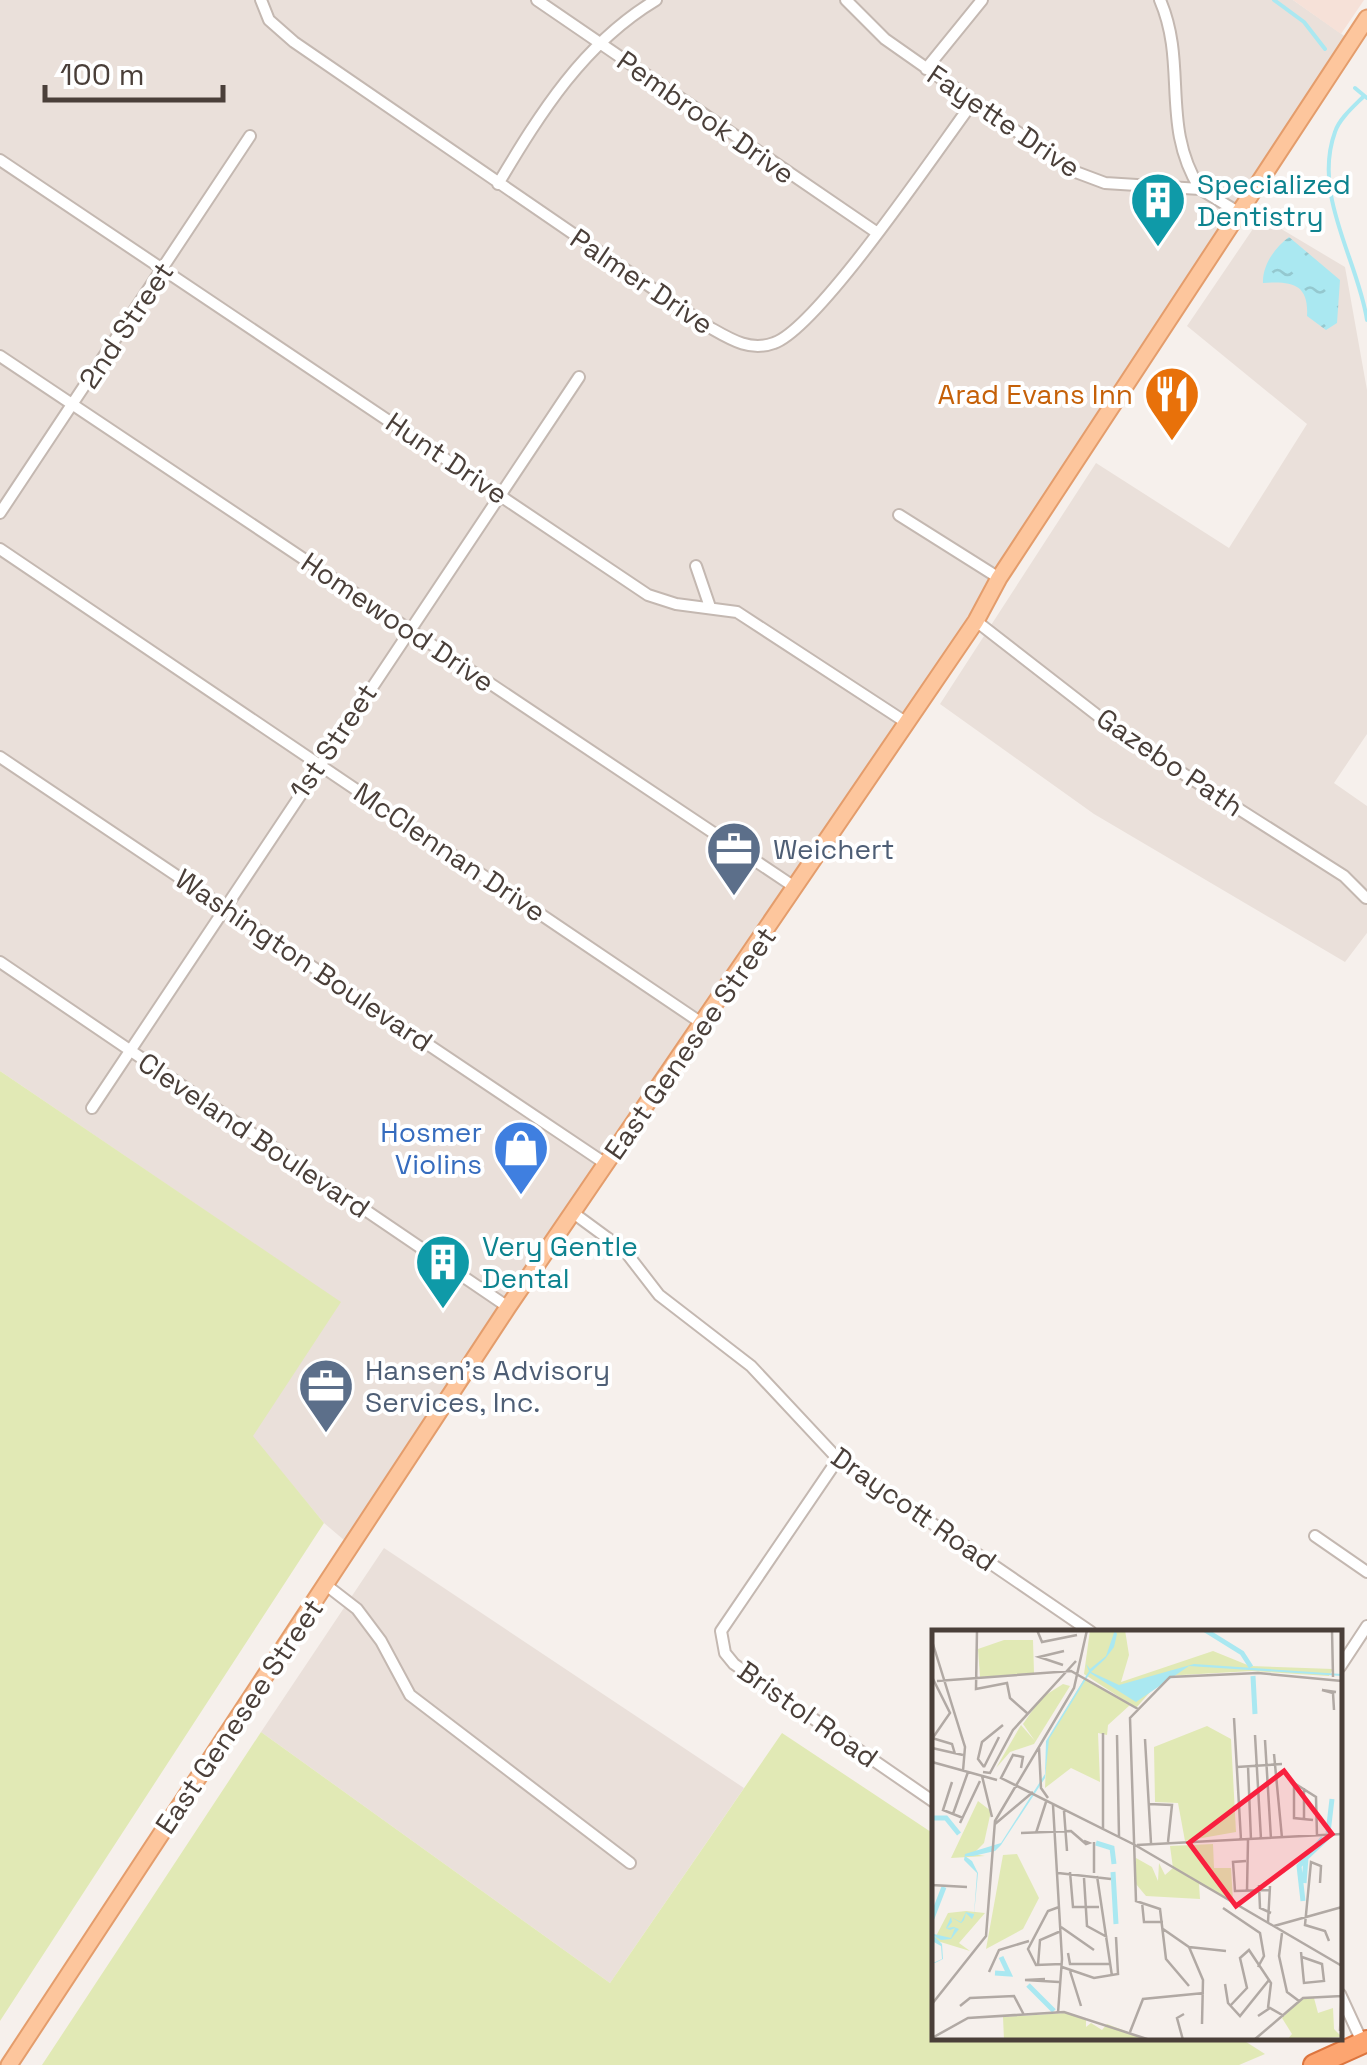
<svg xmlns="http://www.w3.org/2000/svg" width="1367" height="2065" font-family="'Space Grotesk',sans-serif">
	<defs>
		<pattern id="water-ripples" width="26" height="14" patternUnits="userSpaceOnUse" patternTransform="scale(2.5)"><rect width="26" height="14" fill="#aae8f1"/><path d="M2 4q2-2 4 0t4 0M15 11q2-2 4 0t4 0" fill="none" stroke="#94c8cf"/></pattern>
	</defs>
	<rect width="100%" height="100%" fill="#f6f0ec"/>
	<!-- residential -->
	<path fill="#eae0da" d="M0,0H1293L1353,42L351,1546L324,1523L252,1436L340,1302L0,1071Z
		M1261,217L1345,267L1367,390V734L1334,783L1367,806V933L1345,962L1094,814L940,704L1096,463L1229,548L1307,424L1187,326Z
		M384,1548L744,1788L610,1983L261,1732Z"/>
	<!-- commercial -->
	<path fill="#f6e1d8" d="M1293,0H1364L1341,34Z"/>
	<!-- grass -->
	<path fill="#e1e9b5" d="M0,1071L341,1302L253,1436L324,1523L0,2021Z
		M261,1732L610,1983L782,1733L934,1834V2038H1240L1265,2054L1239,2065H42Z"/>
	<!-- water -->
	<path fill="url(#water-ripples)" d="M1289,237L1340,280L1337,323L1326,330L1307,316C1309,284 1292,281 1263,283C1262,266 1275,247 1289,237Z"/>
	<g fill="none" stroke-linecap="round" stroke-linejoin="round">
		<!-- stream -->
		<path stroke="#aae8f1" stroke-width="4" d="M1274,0L1304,22L1325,49
			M1355,88L1367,98
			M1364,96C1354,106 1339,119 1335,132C1312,195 1358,260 1367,320"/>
		<!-- street casing -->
		<g stroke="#c4b8b1" stroke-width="14">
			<path id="street" d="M261,0L269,20L294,42L709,327C730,339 750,352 774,343C818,328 938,149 973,102
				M537,0L876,232
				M846,0L885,39L1073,171L1105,183L1200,189L1238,212
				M1160,0C1188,65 1160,125 1200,189
				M926,69L982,0
				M0,160L648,595L676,604L737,612L907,723
				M498,184C541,112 583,44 656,0
				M0,356L796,888
				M0,513L250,136
				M899,515L999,578
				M0,549L700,1022
				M696,566L710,607
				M976,621L1124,736L1344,876L1366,898
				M0,757L606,1164
				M0,962L508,1307
				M92,1108L579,377
				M572,1212L625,1251L659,1295L751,1366L838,1459L1091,1632
				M838,1459L721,1631L725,1653L734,1664L934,1802
				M1315,1536L1367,1572
				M326,1585L357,1609L381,1641L410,1695L630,1863
				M1340,1667L1367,1626
				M1340,1994L1364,2046"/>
		</g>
		<!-- primary casing -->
		<g stroke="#e49d6c" stroke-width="19">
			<path id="primary" d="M9,2065L508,1307L976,621L999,578L1367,18"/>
		</g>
		<!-- highway casing -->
		<g stroke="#dd753e" stroke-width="24">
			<path id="highway" d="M1314,2065L1367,2041"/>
		</g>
		<!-- street -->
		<use href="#street" stroke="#fff" stroke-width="10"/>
		<!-- primary -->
		<use href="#primary" stroke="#fdc69d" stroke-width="15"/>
		<!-- highway -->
		<use href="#highway" stroke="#fda570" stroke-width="20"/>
	</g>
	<!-- icons -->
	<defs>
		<g id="building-pin" transform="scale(2.875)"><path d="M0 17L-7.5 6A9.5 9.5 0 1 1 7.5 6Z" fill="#0f9aa8" stroke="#fff"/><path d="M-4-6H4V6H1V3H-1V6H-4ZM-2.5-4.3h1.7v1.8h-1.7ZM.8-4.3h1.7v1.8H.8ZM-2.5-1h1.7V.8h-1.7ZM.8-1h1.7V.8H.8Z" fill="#fff"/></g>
		<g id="restaurant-pin" transform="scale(2.875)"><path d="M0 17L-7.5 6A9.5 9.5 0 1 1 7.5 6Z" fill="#e8710a" stroke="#fff"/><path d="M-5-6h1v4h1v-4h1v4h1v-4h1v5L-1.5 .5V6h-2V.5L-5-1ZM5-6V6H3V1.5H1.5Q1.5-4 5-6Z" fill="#fff"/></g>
		<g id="office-pin" transform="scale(2.875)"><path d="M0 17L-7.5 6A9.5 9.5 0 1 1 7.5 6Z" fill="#5c6f8a" stroke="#fff"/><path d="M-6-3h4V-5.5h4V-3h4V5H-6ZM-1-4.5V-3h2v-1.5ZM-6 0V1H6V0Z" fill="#fff"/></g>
		<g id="shop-pin" transform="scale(2.875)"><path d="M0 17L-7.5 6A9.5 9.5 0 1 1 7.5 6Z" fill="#3f7fe0" stroke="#fff"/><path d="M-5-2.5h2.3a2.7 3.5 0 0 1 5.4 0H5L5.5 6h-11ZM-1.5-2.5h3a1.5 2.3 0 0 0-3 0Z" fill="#fff"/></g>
	</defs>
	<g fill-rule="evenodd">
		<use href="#building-pin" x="1158" y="200"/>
		<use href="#restaurant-pin" x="1172" y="394"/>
		<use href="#office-pin" x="734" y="849"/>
		<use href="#shop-pin" x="521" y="1148"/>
		<use href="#building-pin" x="443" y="1262"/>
		<use href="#office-pin" x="326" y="1386"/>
	</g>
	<g text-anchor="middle" stroke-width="8" stroke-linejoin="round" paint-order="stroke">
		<!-- street labels -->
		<g font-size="28" fill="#4a3f39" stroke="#fff">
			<text transform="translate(706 117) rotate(35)" y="10">Pembrook Drive</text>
			<text transform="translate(1004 121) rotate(34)" y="10">Fayette Drive</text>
			<text transform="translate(642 281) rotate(34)" y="10">Palmer Drive</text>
			<text transform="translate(126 325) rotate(-56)" y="10">2nd Street</text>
			<text transform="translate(447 458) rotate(34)" y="10">Hunt Drive</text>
			<text transform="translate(398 622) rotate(34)" y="10">Homewood Drive</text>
			<text transform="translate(333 741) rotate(-56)" y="10">1st Street</text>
			<text transform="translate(1170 762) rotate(34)" y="10">Gazebo Path</text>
			<text transform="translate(450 852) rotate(34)" y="10">McClennan Drive</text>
			<text transform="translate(304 960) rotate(34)" y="10">Washington Boulevard</text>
			<text transform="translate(690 1043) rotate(-55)" y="10">East Genesee Street</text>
			<text transform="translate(254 1135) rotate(34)" y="10">Cleveland Boulevard</text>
			<text transform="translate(914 1509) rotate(35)" y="10">Draycott Road</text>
			<text transform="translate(808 1714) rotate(35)" y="10">Bristol Road</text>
			<text transform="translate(239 1716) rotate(-56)" y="10">East Genesee Street</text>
		</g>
		<!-- culture labels -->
		<g font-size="28" fill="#0d838f" stroke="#fff" text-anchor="start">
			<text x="1197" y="194">Specialized<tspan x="1197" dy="32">Dentistry</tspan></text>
			<text x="482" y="1256">Very Gentle<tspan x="482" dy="32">Dental</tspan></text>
		</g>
		<!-- food labels -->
		<g font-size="28" fill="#c56008" stroke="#fff" text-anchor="end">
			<text x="1133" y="404">Arad Evans Inn</text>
		</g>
		<!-- service labels -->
		<g font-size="28" fill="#4e5e75" stroke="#fff" text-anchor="start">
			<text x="773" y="859">Weichert</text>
			<text x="365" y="1380">Hansen's Advisory<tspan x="365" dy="32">Services, Inc.</tspan></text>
		</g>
		<!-- shop labels -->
		<g font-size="28" fill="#366cbe" stroke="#fff" text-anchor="end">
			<text x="482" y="1142">Hosmer<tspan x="482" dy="32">Violins</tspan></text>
		</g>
	</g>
	<!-- overview -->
	<g transform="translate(932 1630)">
		<rect width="410" height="410" fill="#f6f0ec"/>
		<path d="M275,96L299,109L304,202L253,211L246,173L223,172L222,117ZM281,214L282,238H299L301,271L267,254L268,269L214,266L204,254V228L220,237L226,251L227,233L233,245L241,238L238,216Z" fill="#e1e9b5"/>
		<path d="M158,0H193L197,25L189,52L281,21L318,36L401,39L397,46L320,41L232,46L204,78L152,44ZM152,49L198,75L176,95L175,105L166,103L168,152L139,138L113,158L115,111ZM46,171L59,181L52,213L41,224L53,226L19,228ZM34,281L53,283L27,313L38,321L2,310L16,283ZM382,368L386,383L401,378L402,399L410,407L355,410L360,404L350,388L370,369ZM134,383L154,390V397L159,393L170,400L175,394L217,410H72L71,387Z" fill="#e1e9b5"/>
		<path d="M131,54L138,56L102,114L78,122L64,138L89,95L103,111L91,94L109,68ZM85,224L107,268L91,299L54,319L71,225Z" fill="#e1e9b5"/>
		<path d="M72,10H101L102,43L48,47L46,19Z" fill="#e1e9b5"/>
		<path d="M183,0L185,4L182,17L173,29L159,42L187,55L262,34L410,44V46L257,36L204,72L158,43L117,109L113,148L69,215L63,221L41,226H33L40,231L46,243L42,285L40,289L34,283L32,290L29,293L19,287L20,292L15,298L22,297L27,299L19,309L9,310L2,306L10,314L11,329L3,333H1L10,329L9,316L0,311L2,304L19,308L23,298L18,300L14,298L19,287L29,292L34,282L42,284L45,243L32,230L33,224L69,213L113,144L114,111L157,41L154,34L158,39L174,26Z" fill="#aae8f1"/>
		<path fill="none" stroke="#aae8f1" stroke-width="5" d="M273,0L310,23L319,37M321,46L323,84M0,188H14L27,204M396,203L400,169M164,213L180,218L182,234M181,242L184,294M372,253L374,228L395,208M371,271L367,236L391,208M0,288L12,257M63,343L77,344L69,327M96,355L122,381"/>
		<path fill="none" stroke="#b1a9a4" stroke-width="2.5" d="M45,0L44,59L75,53L78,68L95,83M105,0L110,12L145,5M400,0L401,47M0,11L33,117L31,141M131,35L107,27L132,21M0,47L18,83L0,109M5,51L139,41L206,79M402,80L401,63L390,60L404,62M302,88L309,210M171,103V198M185,105L187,206M323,105L329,209M0,108L20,114L23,124M213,109L219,213M333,110L339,209M0,118L31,125M107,118L109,158L116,168M342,124L350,208M0,132L65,150M316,136L319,210M52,137L46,129L50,112L71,95M52,137L67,107M305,137L350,134M89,138L91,127L81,125L69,148L203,215L410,336M51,142L58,143L81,100L144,31M50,146L60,187M20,152L11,180L31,188M217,174L240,175L236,212M121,175L130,329L126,383M132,181L135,221M21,184L36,142M372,190V158M381,190L362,188V153L384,167L385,206M28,193L48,151M63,194L101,162M89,203L139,201L154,214L157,213L152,211M104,203L114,172M205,215L410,204M314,231L301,232L303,261L338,260M0,240V255L35,257M138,242L141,277H167M126,243L179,249M162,243V212M165,246L180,346M152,248L155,296L175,307M388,253L389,236L379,232L373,295L393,301L397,311M327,255L328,278L339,283M315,261L316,210M210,272L212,292H231M127,277L116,281L96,319L104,335L130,334M291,278L328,303L332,326L326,337M336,292L338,256M342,296L410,277M129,297L162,320M231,299L257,317L294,321M350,303L347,326L355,362L367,371M257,317L271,350L270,394M369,322L372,353L392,351L390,334L370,327M136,323L138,334H177M106,335L108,310L129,301M130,337L162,348L186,344L184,307M138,341L149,376M57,342L67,320L97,311M113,349L93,350L127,352M293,354L296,373L308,386L337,350M257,356L234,329L228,279L204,271L198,88L238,47L326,43L410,51M0,374L54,306L63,191L142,58L155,0M28,376L38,368L82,366L92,385M298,376L315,358L308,328L317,320L339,353L336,378M326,386L338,378L352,386M408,401L410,354M198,402L211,369L272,363M0,408L36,388L132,382L218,410M251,410L245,388L252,384M322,410L371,368L410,366"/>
		<path fill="#f8203e" fill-opacity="0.15" stroke="#f8203e" stroke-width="5" d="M352,141L400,204L304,276L257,213Z"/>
		<rect width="410" height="410" fill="none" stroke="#4a3f39" stroke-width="5"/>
	</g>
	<!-- scale -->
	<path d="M45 85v15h178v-15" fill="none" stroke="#4a3f39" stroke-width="5"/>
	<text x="60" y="85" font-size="30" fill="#4a3f39" stroke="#ffffff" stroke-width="8" paint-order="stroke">100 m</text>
</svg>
